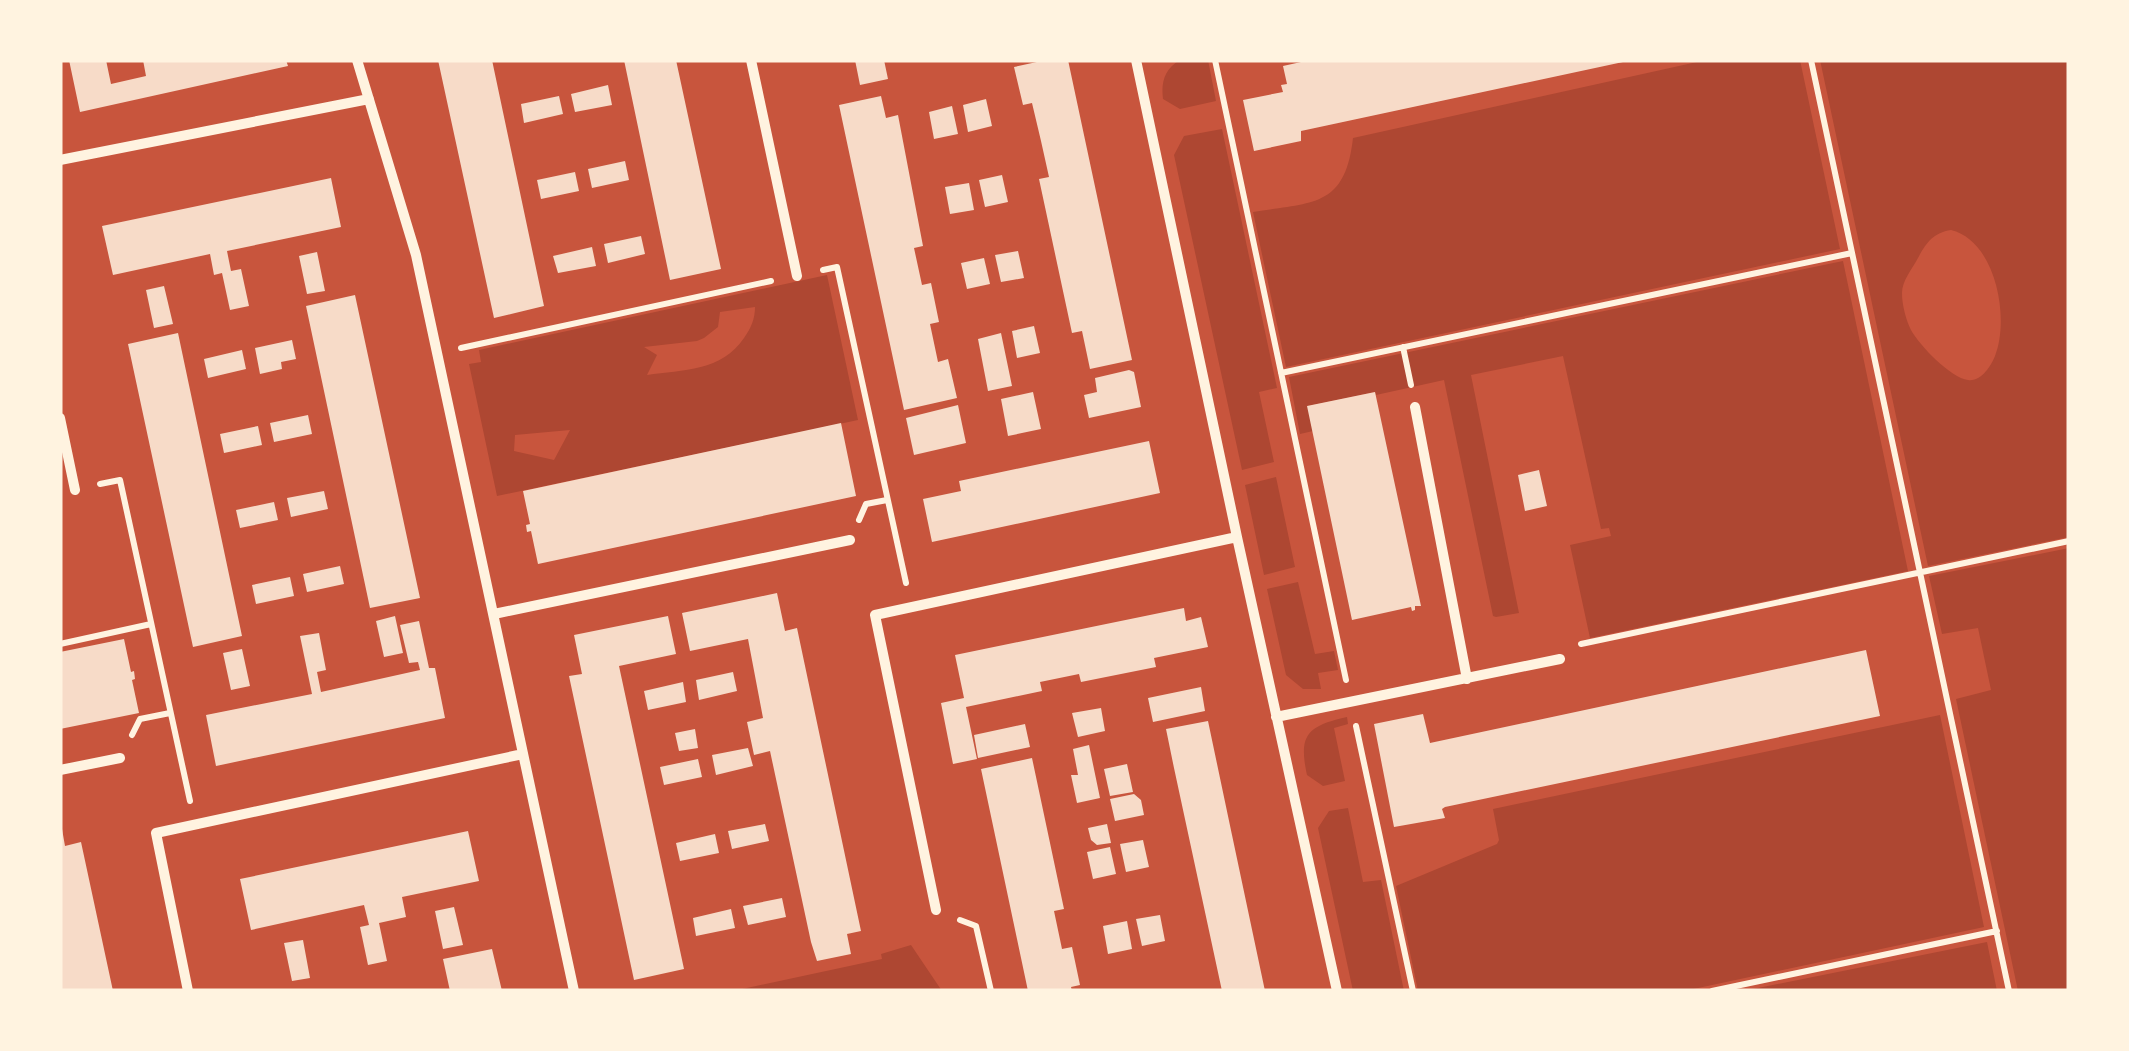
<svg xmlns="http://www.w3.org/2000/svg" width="2129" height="1051" font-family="Poppins,sans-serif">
	<rect width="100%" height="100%" fill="#c8553d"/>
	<!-- green -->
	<path fill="#ae4732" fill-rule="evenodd" d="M1180,60H1208L1216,101L1180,109L1163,99C1161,83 1164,69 1180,60Z
		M1706,60H1800L1840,249L1286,367L1253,212C1313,202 1345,208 1353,138Z
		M1820,60H2069V537L1928,566ZM1951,230C1996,241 2010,318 1995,356C1991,366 1981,382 1968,380C1951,378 1919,345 1911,330C1906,320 1902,305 1902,293C1902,281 1912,269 1918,258C1926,243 1933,233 1951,230Z
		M1222,129L1277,388L1259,392L1274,462L1242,470L1174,155L1184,136Z
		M1843,261L1908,571L1590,638L1570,545L1611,536L1609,528L1601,529L1563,356L1471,375L1519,613L1496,617L1493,616L1444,380L1376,395L1375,392L1308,406L1313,431L1300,434L1289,377Z
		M827,275L858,420L497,496L469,364L481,362L479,350ZM755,307C755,319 751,328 744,338C722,371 683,370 647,375L657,355L644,347L697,341L704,338L718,327L720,312ZM570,430L554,460L514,451L515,435Z
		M1276,477L1295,567L1264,575L1245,485Z
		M2069,548V991H2018L1956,699L1991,690L1978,628L1942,634L1929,576Z
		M1298,582L1315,654L1334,651L1338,670L1318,673L1321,689H1303L1286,675L1267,589Z
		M1940,715L1984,927L1684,991H1418L1396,886L1497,844L1499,840L1493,809Z
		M1347,717L1348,724L1334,728L1345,781L1323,786L1307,775C1298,734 1308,726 1347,717Z
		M1348,808L1363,882L1381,880L1404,991H1353L1318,828L1329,811Z
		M1987,942L1997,991H1743Z
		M911,945L942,991H733L882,959L881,954Z"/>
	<!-- building -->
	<path fill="#f7dbc8" d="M69,60H106L111,84L146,76L143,60H286L288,66L80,112Z
		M438,60H492L544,306L494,318Z
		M624,60H676L721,269L670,280Z
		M855,60H884L888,79L860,85Z
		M1046,60H1068L1132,360L1090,369L1082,331L1072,333L1039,179L1049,177L1041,141L1032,103L1023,105L1014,67Z
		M1310,60H1623V62L1301,131V141L1254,151L1243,100L1283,92L1281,85L1287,84L1283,66Z
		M608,85L612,105L575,112L571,94Z
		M559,96L563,114L524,123L521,104Z
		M881,96L886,118L898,115L923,246L914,248L922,285L931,283L939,322L930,324L938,362L948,359L957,398L904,410L839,105Z
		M986,99L992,126L968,132L963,105Z
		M952,106L958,134L934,139L929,112Z
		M625,161L629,180L592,188L588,169Z
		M575,172L579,191L541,199L537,180Z
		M1002,175L1008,202L985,207L979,180Z
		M331,178L341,227L227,251L231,271L241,269L249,306L230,310L222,273L214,275L210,254L113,275L102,226Z
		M969,183L974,210L950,214L945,187Z
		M641,236L645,254L608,263L604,244Z
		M592,247L596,266L558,273L553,256Z
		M1018,251L1024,278L1001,282L995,255Z
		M317,252L325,291L307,294L299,256Z
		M984,258L990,284L967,289L961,263Z
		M164,286L173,324L154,328L146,290Z
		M355,295L420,598L370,608L306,306Z
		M1034,326L1040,353L1017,358L1012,331Z
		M178,333L242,636L193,647L128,344Z
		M1001,333L1012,386L988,391L978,339Z
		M292,340L296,359L281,362L282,369L260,374L255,348Z
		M242,350L246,369L208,378L204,359Z
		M1129,370L1134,372L1141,407L1089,418L1084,395L1097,392L1095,378Z
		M1033,392L1041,429L1008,436L1001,399Z
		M1375,392L1421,606H1415V610L1412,611L1411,607L1352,620L1307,406Z
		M958,405L966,443L914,455L906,418Z
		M308,415L312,434L274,442L270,423Z
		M841,423L856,496L538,564L531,531L527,532L526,525L530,524L523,491Z
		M258,426L262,445L224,453L220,434Z
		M1149,441L1160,493L932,542L923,499L961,491L959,481Z
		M1539,470L1547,506L1525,511L1518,475Z
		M324,491L328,509L291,517L287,498Z
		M274,502L278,520L240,528L236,510Z
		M340,566L344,584L307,592L303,574Z
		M290,577L294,596L256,604L252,585Z
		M777,593L785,631L797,628L861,931L847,934L851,954L817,961L811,942L770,751L754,755L747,722L763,718L748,639L690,651L682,613Z
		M1184,608L1186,621L1201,617L1208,647L1154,658L1156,667L1081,682L1079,674L1040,682L1042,691L966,707L977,759L953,764L941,703L964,698L955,655Z
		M395,616L403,653L384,657L376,621Z
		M668,616L676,654L619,666L684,969L634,980L569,676L582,674L574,635Z
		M419,621L429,668H435L445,718L216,766L206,715L312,694L300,636L319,633L326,670L317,672L321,692L420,670L418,662L409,663L400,625Z
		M124,639L131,672L134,671L135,679L132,680L139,713L60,729V652Z
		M242,649L250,686L231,690L223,653Z
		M1866,650L1880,716L1445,807L1442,809L1445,818L1394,827L1374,724L1423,714L1430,743Z
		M733,672L737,691L699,700L696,680Z
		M683,682L686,702L648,710L644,691Z
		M1201,687L1205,711L1153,722L1148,698Z
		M1101,708L1105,731L1078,737L1072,713Z
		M1208,721L1232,835L1265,991H1222L1174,768L1166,729Z
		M1025,724L1030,747L978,758L974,735Z
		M695,729L698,748L679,751L675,733Z
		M1089,745L1100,798L1077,803L1071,775H1078L1073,749Z
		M748,748L753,766L716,775L712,755Z
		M1032,758L1064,909L1054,911L1062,949L1072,947L1080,985L1071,987L1072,991H1028L981,769Z
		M698,759L702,777L664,785L660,767Z
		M1127,764L1133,792L1110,796L1104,769Z
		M1134,794L1141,800L1144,815L1115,821L1110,799Z
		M765,824L769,841L732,849L728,831Z
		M1107,824L1111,843L1097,845L1091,840L1088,828Z
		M62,829L65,846L81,842L113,991H60Z
		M468,831L479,881L402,897L406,917L379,923L387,961L368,965L360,927L369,925L364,905L251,930L240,879Z
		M715,834L719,853L680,861L676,843Z
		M1143,840L1149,867L1126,872L1120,844Z
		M1110,847L1116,874L1093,879L1087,852Z
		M782,898L786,917L748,925L743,906Z
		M454,907L463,945L443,949L435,911Z
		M731,909L735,928L696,936L693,918Z
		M1160,915L1165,941L1142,946L1136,919Z
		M1127,921L1132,949L1108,954L1103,926Z
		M303,940L310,978L292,981L284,943Z
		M492,949L502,991H450L443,959Z"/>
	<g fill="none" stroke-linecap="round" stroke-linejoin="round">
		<!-- path -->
		<path stroke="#fff3e0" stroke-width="6" d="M1215,60L1346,680
			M1811,60L2009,991
			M823,270L837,267L906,583
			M1403,347L1411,385
			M461,348L771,281
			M1281,373L1852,253
			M100,484L120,480L190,801
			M859,520L866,504L887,500
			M60,644L151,624
			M1581,644L2069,541
			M1356,726L1413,991
			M132,735L140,719L170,713
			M960,920L976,926L991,991
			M1712,991L1997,931"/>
		<!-- minor -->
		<path stroke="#fff3e0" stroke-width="10" d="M357,60L416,255L574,991
			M751,60L797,276
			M1136,60L1237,537L1337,991
			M60,160L369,99
			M1415,407L1467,679
			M60,418L75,490
			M494,614L850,540
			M1276,717L1560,659
			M60,770L120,758
			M936,910L875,615L1237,537
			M188,991L156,833L523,754"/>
	</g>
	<!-- border -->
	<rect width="2129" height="1051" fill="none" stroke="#fff3e0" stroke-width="125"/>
</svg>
